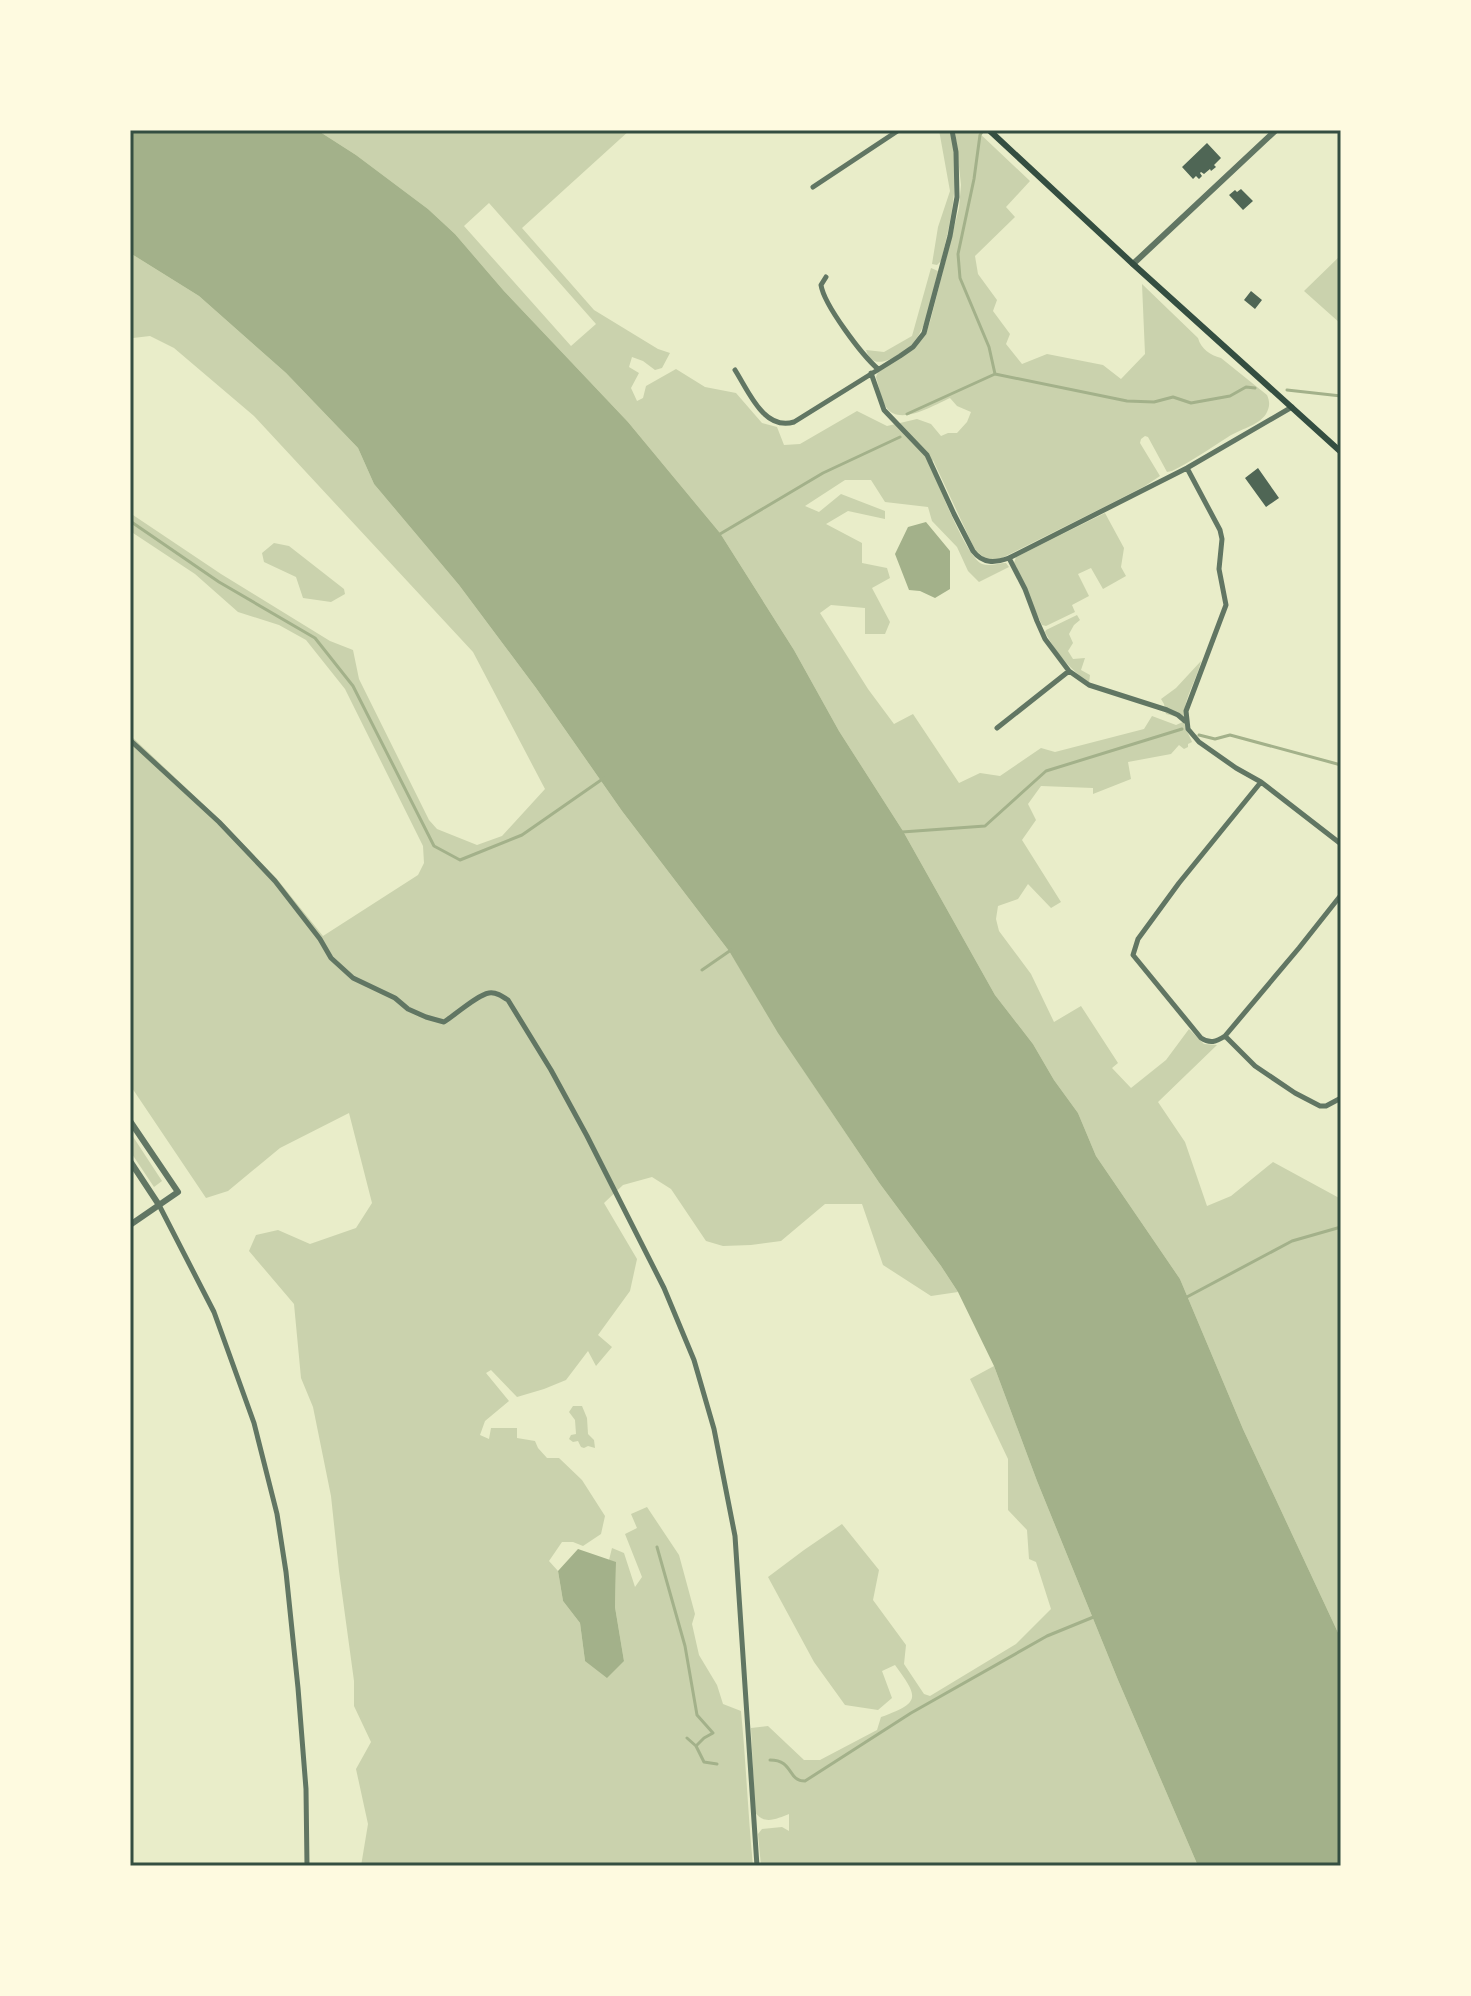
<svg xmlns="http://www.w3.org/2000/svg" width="1471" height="1996" font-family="'Roboto Condensed',sans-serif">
	<rect width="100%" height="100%" fill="#e9edc9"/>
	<!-- green -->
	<path fill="#cad2ad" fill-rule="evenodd" d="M317,130H630L522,228L594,310L658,349L670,353L662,368L655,370L643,361L632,357L629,367L639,373L631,388L637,401L643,398L646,386L676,369L705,387L736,393L762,423L777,427L784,445L800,444L857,411L887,426L917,419L931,424L941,436L948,433H957L967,422L971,412L957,406L950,398C934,405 899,427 886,407C881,399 879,387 876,377L878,372L913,349L926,333L930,322L959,208L961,185L955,130H976L1030,181L1006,207L1015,217L975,256L978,274L997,300L993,311L1010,334L1006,344L1022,364L1047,354L1103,365L1121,379L1145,354L1142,284L1198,338C1201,349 1210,355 1221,358L1267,395C1270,402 1270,407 1266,414C1258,426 1240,429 1228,437C1209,449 1192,461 1172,471L1167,472L1148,437L1145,436L1141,439L1140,443L1160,476L1145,486L1102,508L998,560L985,558L975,550L933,460L930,465C938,483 966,557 982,564C990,567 998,563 1006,563L1009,567L979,582L968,571L957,547L932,521L928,507L885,502L871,480H845L805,506L819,512L841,494L885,511V519L848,511L826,524L862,543V563L887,568L890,578L872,588L890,622L885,634H865V608L831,605L820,613L868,689L894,724L913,714L959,783L980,773L1000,776L1041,748L1055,752L1144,729L1152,716L1176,725L1183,722L1178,717L1166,714L1164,704L1161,699L1176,688L1201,661C1197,681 1180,703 1185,724C1186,731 1190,736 1192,742L1188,744V747L1184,749L1179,745L1171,754L1128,762L1131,779L1093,794V788L1041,786L1028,804L1036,820L1022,840L1061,902L1051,908L1028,884L1018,899L998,906L996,919L999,931L1031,974L1054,1022L1081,1006L1118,1063L1112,1068L1131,1088L1166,1060L1189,1029L1204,1044L1217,1045L1158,1102L1185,1142L1207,1206L1231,1196L1273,1162L1341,1199V1639L1243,1429L1180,1279L1096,1156L1078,1113L1054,1080L1033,1044L995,995L903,831L839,731L794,650L720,533L628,422L504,291L455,234L428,209L356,155ZM489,203L596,324L571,346L464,226Z
		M939,130H950C961,175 952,217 941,261L937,265L932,264L938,227L950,191Z
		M130,253L199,296L286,373L358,448L374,484L459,585L536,688L622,811L729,951L802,1068L880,1184L941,1266L958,1292L931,1296L883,1265L862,1204H825L781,1241L751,1245L723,1246L706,1241L671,1189L652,1177L623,1185L604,1203L637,1259L630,1291L598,1335L612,1347L596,1366L588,1351L566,1380L544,1389L517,1397L491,1370L486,1373L509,1401L485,1421L480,1435L489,1439L491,1428H517V1438L535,1441L538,1448L547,1458H559L582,1480L605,1516L601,1534L583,1546L573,1542H562L549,1561L558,1571L563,1601L580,1623L585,1661H624L615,1607L616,1563L609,1560L612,1548L624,1553L635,1587L642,1577L625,1534L637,1528L631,1514L647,1507L679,1555L695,1614L692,1624L699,1655L717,1685L723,1704L741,1711C746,1763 748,1814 753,1866H361L368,1824L356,1769L371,1742L354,1706V1681L339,1571L331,1496L313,1407L301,1378L294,1304L249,1251L256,1235L278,1230L310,1244L356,1228L372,1203L349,1113L280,1148L228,1191L206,1198L130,1085V735L221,821L277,879L323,936L418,875L424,863L423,846L345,689L306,640L279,625L238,612L195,574L130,531V513L221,574L330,641L353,650L359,679L429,820L437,829L477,845L502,836L545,789L473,652L254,416L174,348L150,336L133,338L130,340Z
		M1341,255V324L1304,291Z
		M931,268L938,271C929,306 927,349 885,361C874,364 869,359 866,350L884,352L912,336Z
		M1105,513L1124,548L1121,567L1126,576L1103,589L1091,568L1078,574L1089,596L1072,605L1075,612L1046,626L1042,625L1014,563L1016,557Z
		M274,543L289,546L344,589L345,594L331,602L303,598L296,577L264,562L262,553Z
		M1077,615L1080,620L1074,625L1069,634L1073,643L1068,651L1073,659L1085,658L1081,670L1090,675L1089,683C1071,670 1056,653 1045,632L1046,630Z
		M130,1132L162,1181L154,1187L130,1151Z
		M994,1366L1037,1481L1118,1680L1198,1866H761L758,1834L762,1829L782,1827L789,1831V1814C778,1818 764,1826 755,1812L751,1728L768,1726L804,1760H820L877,1730L881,1717C922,1702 918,1697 895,1665L882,1671L892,1698L878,1710L845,1705L814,1662L768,1577L804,1550L842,1524L879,1570L873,1600L906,1645L904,1664L924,1694L930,1696L1016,1644L1051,1609L1036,1562L1029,1559L1027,1530L1008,1510V1459L970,1379Z
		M573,1406H582L587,1418L588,1434L594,1440L595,1448L588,1446L584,1448L581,1447L578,1441L573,1442L569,1439L571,1435L576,1434L575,1420L569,1412Z"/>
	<!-- water -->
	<path fill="#a3b18a" d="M130,130H317L356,155L428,209L455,234L504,291L628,422L720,533L794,650L839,731L903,831L995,995L1033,1044L1054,1080L1078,1113L1096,1156L1180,1279L1243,1429L1341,1639V1866H1198L1118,1680L1037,1481L994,1366L958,1292L941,1266L880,1184L851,1141L778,1033L729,951L622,811L536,688L459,585L374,484L358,448L286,373L199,296L130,253Z
		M926,522L950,551V589L935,598L920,591L909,590L895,554L908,527Z
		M578,1549L616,1562L615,1607L624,1661L607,1678L585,1661L580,1623L563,1601L558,1571Z"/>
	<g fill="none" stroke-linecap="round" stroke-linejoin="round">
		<!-- stream -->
		<path stroke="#a3b18a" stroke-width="3" d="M982,132L980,135L974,179L958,254L960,278L989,347L995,374
			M1287,390L1341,396
			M907,414L995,374L1127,401L1154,402L1173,397L1191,403L1230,396L1246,387L1255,388
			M130,521L219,582L315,638L353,686L434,846L460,860L522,835L604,778
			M720,534L823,473L900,437
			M1199,735L1215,739L1230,735L1341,765
			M902,832L985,826L1046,771L1182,729
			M702,970L731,950
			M1185,1298L1292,1241L1341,1227
			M657,1547L685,1646L697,1715L713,1733L704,1738L696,1746
			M687,1738L696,1746L704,1762L717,1764
			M770,1760C794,1760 787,1781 805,1781L911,1713L1047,1636L1096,1616"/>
	</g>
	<!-- building -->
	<path fill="#4f6655" d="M1207,143L1221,158L1214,165L1216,167L1211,171L1210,169L1204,174L1201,172L1200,173L1202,176L1199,179L1196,176L1193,179L1182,167Z
		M1241,189L1253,201L1243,210L1229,195L1235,190L1237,192Z
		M1251,291L1262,300L1255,309L1244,300Z
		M1258,468L1279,498L1266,507L1245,478Z"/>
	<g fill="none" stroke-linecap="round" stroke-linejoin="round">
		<!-- minor -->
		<path stroke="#617663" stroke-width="5" d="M813,187L899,130
			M826,277L821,285C824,305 862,355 878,369
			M735,370C749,392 764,431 794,422L900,356L913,347L924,333L950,236L957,197L956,152L952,130
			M871,373L884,410L927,455L954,514L973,551C983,564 995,563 1009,558
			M1187,468L1220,530L1222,539L1219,569L1226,605L1186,711L1188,729L1199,742L1236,768L1261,782L1341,844
			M1069,671L1089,685L1167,710L1178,715L1185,721
			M997,728L1069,671L1045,639L1037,621L1025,589L1009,558L1187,468L1292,407
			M130,740L219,822L275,881L320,939L331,958L353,978L395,998L408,1009L426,1017L444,1022C455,1015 477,995 489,993C496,992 502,996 508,1000L551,1070L587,1136L664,1288L694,1360L714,1429L735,1536L757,1866
			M1261,782L1179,883L1138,939L1133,955L1201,1038C1210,1044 1216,1042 1225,1036L1255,1066L1295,1093L1320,1106H1326L1341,1098
			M1225,1036L1299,948L1341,895
			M159,1205L214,1312L254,1423L277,1514L286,1572L298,1688L306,1789L307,1866"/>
		<!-- tertiary -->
		<path stroke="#617663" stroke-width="6" d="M1133,264L1276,130
			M130,1121L178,1192L130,1225
			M130,1161L159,1205"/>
		<!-- secondary -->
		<path stroke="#344e41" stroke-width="6" d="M989,130L1133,264L1341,452"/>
	</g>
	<!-- border -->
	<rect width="1471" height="1996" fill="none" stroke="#fefae0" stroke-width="264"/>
	<rect x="132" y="132" width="1207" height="1732" fill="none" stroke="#344e41" stroke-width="3"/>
</svg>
